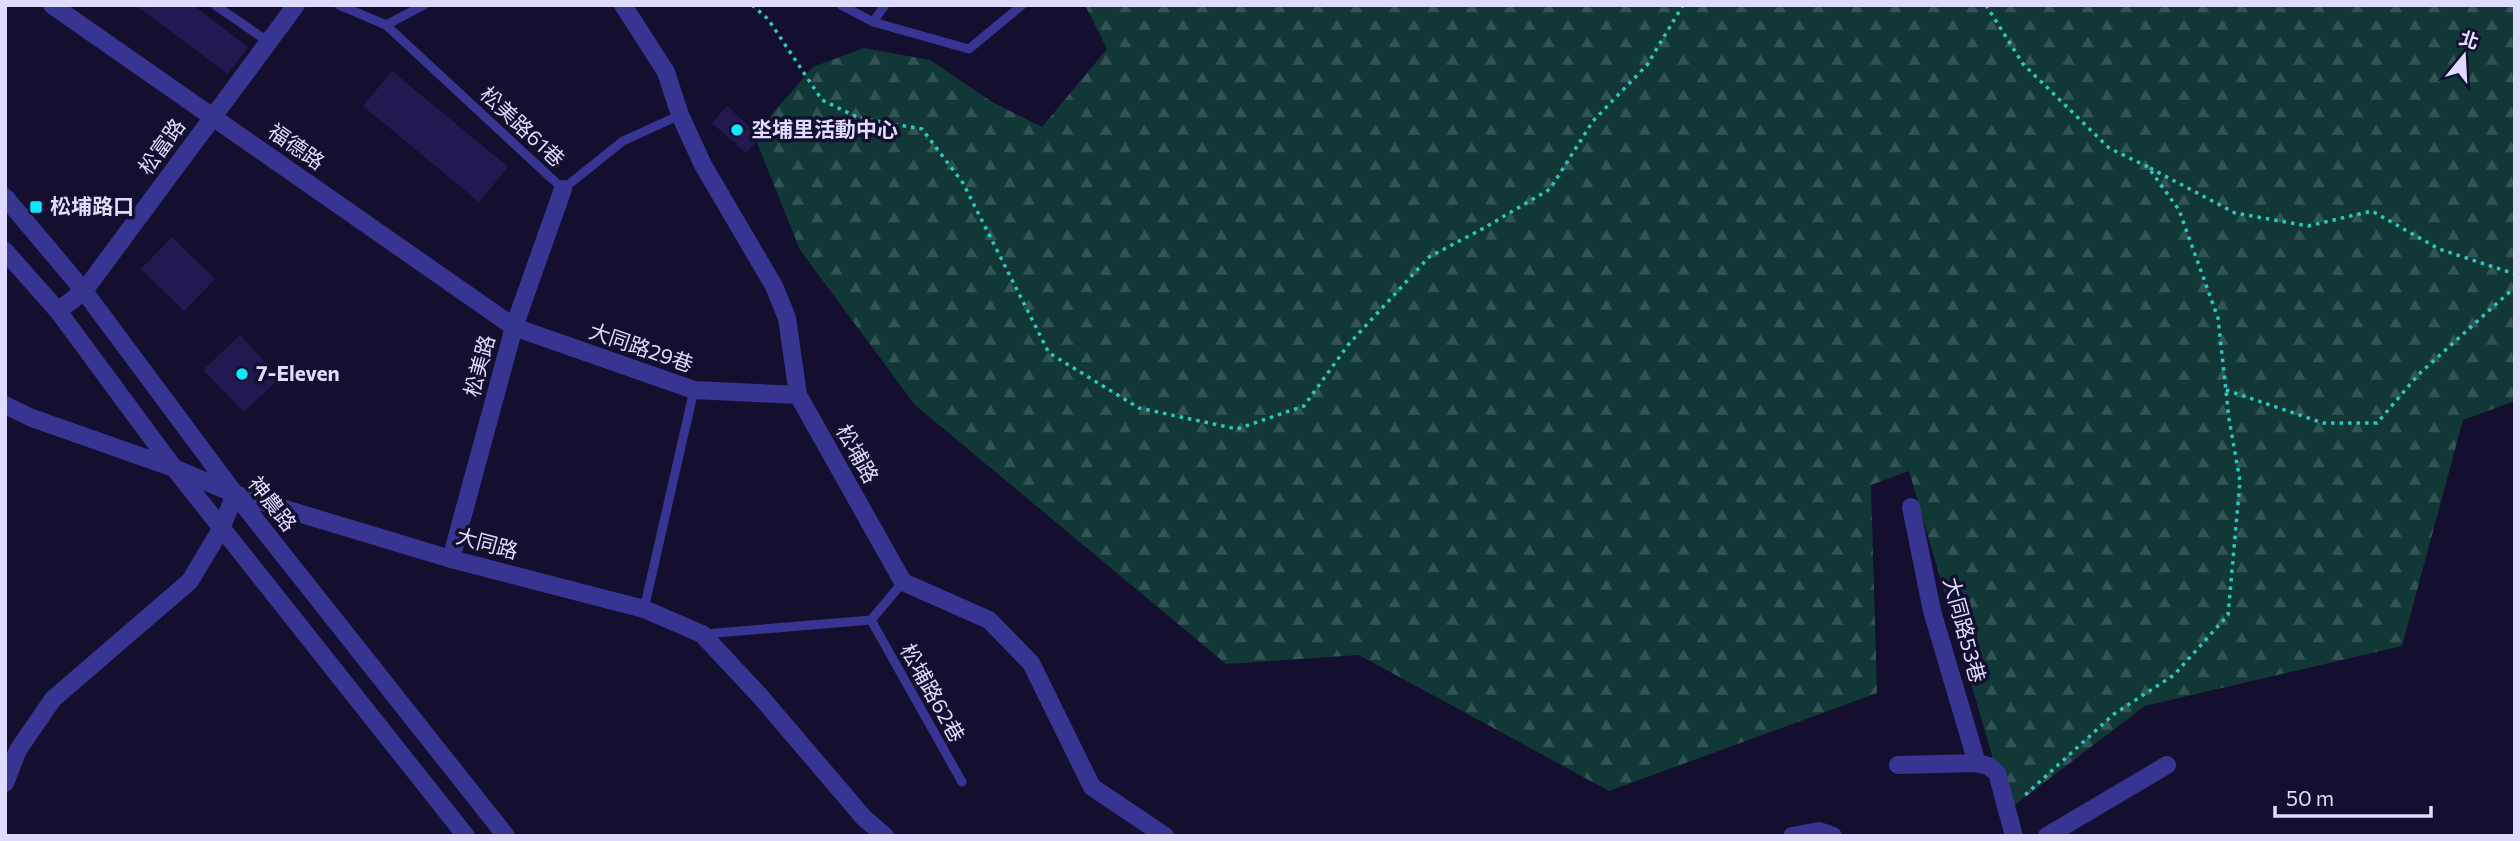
<svg xmlns="http://www.w3.org/2000/svg" width="2520" height="841" font-family="Commissioner,'Noto Sans TC',sans-serif">
	<defs>
		<pattern id="forest-firs" width="22" height="20" patternUnits="userSpaceOnUse" patternTransform="scale(1.75)"><rect width="22" height="20" fill="#113836"/><path d="M5 1l3.5 6h-7zM16 11l3.5 6h-7z" fill="#335454"/></pattern>
	</defs>
	<rect width="100%" height="100%" fill="#140f2e"/>
	<!-- forest -->
	<path fill="url(#forest-firs)" d="M1085,5H2515V401L2463,420L2402,646L2145,706L2008,810L1909,471L1871,485L1877,693L1609,791L1359,655L1226,664L915,405L800,250L754,135L813,67L864,48L930,60L992,102L1042,127L1107,49Z"/>
	<!-- building -->
	<path fill="#231951" d="M135,5H193L248,47L228,74Z
		M392,71L508,167L479,202L363,106Z
		M727,106L761,137L746,153L712,123Z
		M172,237L215,279L184,311L141,269Z
		M240,335L280,378L244,412L203,370Z"/>
	<g fill="none" stroke-linecap="round" stroke-linejoin="round">
		<!-- path -->
		<path stroke="#23cbbf" stroke-width="3.5" stroke-dasharray="3.5 5" stroke-linecap="butt" d="M752,5L768,19L822,100L859,118L922,129L963,183L1049,353L1139,408L1237,429L1304,406L1348,345L1429,257L1484,228L1550,189L1593,121L1647,65L1683,5
			M1986,5L2023,64L2109,148L2148,167L2179,210L2218,318L2229,419L2240,481L2228,615L2174,675L2114,714L2024,796
			M2150,168L2235,213L2308,226L2372,211L2439,249L2515,274
			M2226,390L2323,423H2377L2419,374L2515,287"/>
		<!-- service -->
		<path stroke="#373591" stroke-width="9" d="M215,5L270,43
			M339,5L386,25L563,189L623,141L680,115
			M841,5L873,22L969,49L1022,5
			M873,22L885,5
			M386,25L424,5
			M644,609L694,390
			M871,620L962,782
			M704,634L871,620L903,582"/>
		<!-- minor -->
		<path stroke="#373591" stroke-width="18" d="M52,5L514,327L694,390L798,395
			M623,5L666,72L680,115L703,165L774,286L787,318L798,395L903,582L989,620L1031,663L1092,787L1165,836
			M58,311L84,291L296,5
			M1911,507L1932,611L1977,763
			M451,559L514,327L563,189
			M1898,765L1977,763L1988,766L1997,773L2014,836
			M5,783L18,750L53,699L190,581L221,529L235,494
			M1792,836L1819,831L1833,836
			M2047,836L2167,765"/>
		<!-- tertiary -->
		<path stroke="#373591" stroke-width="18" d="M5,197L84,291L235,494L506,836
			M5,251L58,311L174,468L466,836
			M5,405L32,418L174,468L235,494L451,559L644,609L702,634L760,696L864,818L885,836"/>
	</g>
	<!-- markers -->
	<g fill="#07eaff" stroke="#140f2e" stroke-width="2.5">
		<circle cx="737" cy="130" r="7"/>
		<rect x="29" y="200" width="14" height="14" rx="3.5"/>
		<circle cx="242" cy="374" r="7"/>
	</g>
	<g text-anchor="middle" stroke-width="7" stroke-linejoin="round" paint-order="stroke">
		<!-- street labels -->
		<g font-size="21" fill="#dfdbff" stroke="#140f2e">
			<text transform="translate(522 127) rotate(43)" y="7">松美路61巷</text>
			<text transform="translate(162 147) rotate(-54)" y="7">松富路</text>
			<text transform="translate(296 147) rotate(35)" y="7">福德路</text>
			<text transform="translate(641 348) rotate(19)" y="7">大同路29巷</text>
			<text transform="translate(480 366) rotate(-75)" y="7">松美路</text>
			<text transform="translate(857 454) rotate(61)" y="7">松埔路</text>
			<text transform="translate(272 504) rotate(52)" y="7">神農路</text>
			<text transform="translate(487 544) rotate(15)" y="7">大同路</text>
			<text transform="translate(1964 630) rotate(75)" y="7">大同路53巷</text>
			<text transform="translate(932 693) rotate(61)" y="7">松埔路62巷</text>
		</g>
		<!-- poi labels -->
		<g font-size="21" font-weight="bold" fill="#dfdbff" stroke="#140f2e" text-anchor="start">
			<text x="751" y="137">坔埔里活動中心</text>
			<text x="50" y="214">松埔路口</text>
			<text x="256" y="381">7-Eleven</text>
		</g>
	</g>
	<!-- border -->
	<rect width="2520" height="841" fill="none" stroke="#dfdbff" stroke-width="14"/>
	<!-- north arrow -->
	<g transform="translate(2464 56) rotate(18)" stroke="#140f2e" stroke-width="5" paint-order="stroke">
	<path d="M0-5L12 26L0 18L-12 26Z" fill="#dfdbff"/>
	<text y="-10" font-size="19" font-weight="bold" text-anchor="middle" fill="#dfdbff">北</text>
	</g>
	<!-- scale -->
	<path d="M2275 806v10h156v-10" fill="none" stroke="#dfdbff" stroke-width="3.5"/>
	<text x="2286" y="806" font-size="21" fill="#dfdbff" stroke="#140f2e" stroke-width="5" paint-order="stroke">50 m</text>
</svg>
